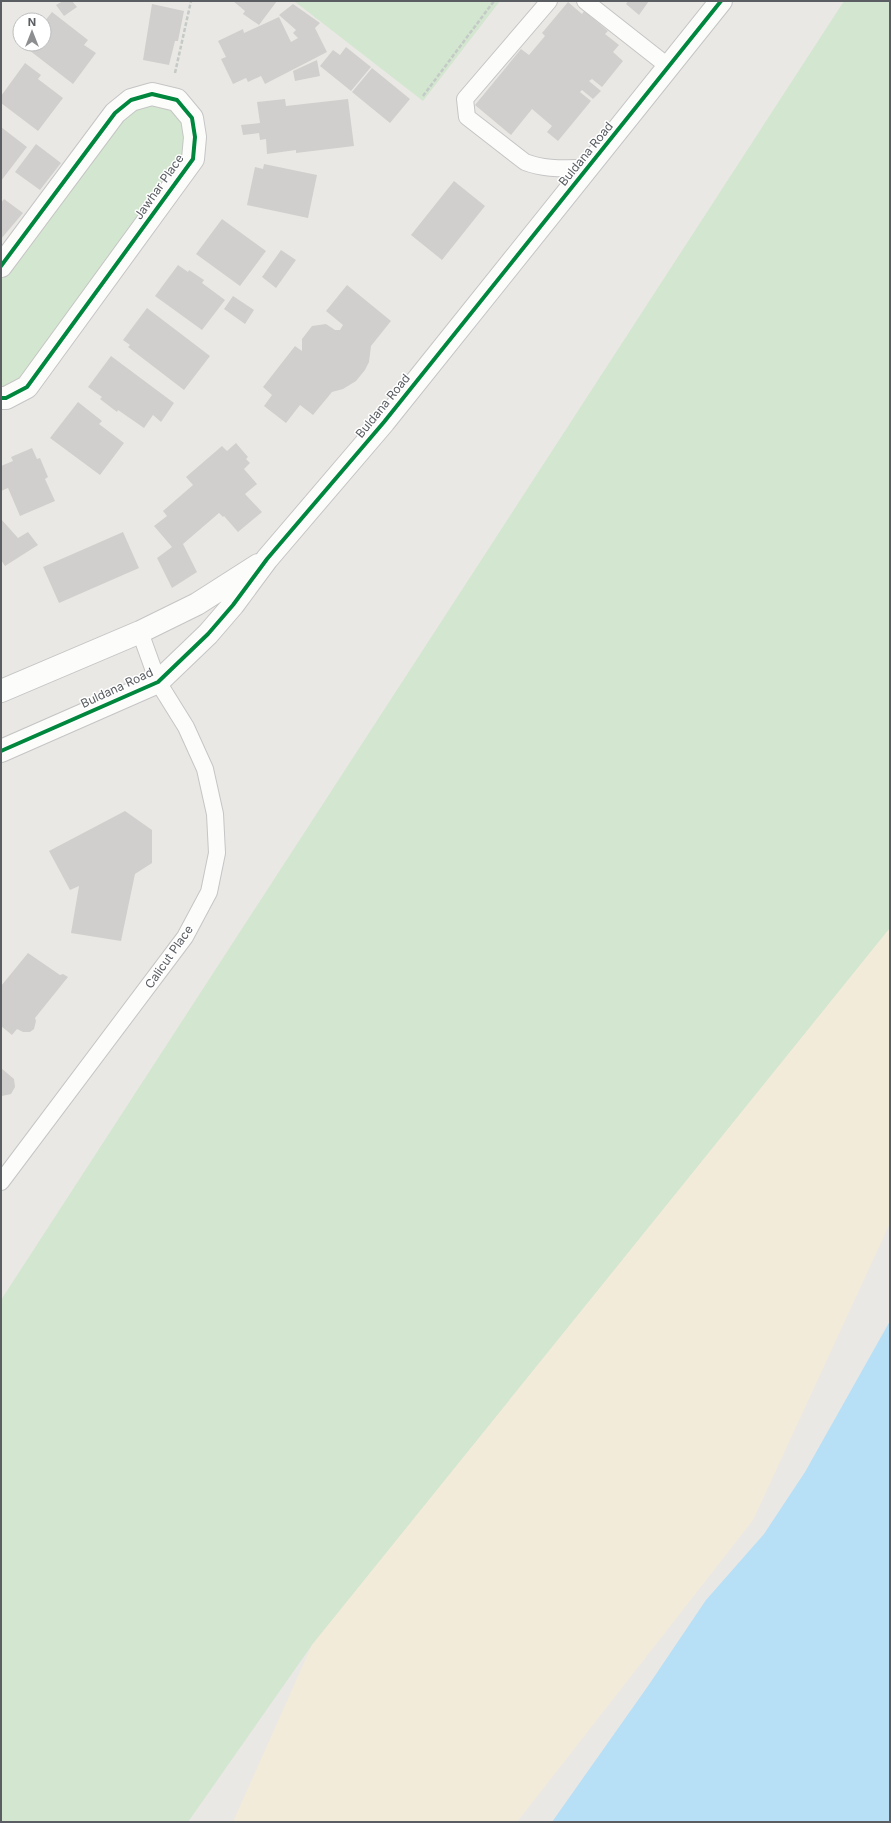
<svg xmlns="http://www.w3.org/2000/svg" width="891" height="1823" font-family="Inter,sans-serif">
	<rect width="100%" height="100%" fill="#eae8e4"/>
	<!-- green -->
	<path fill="#d3e6cf" d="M294,1H500L423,101Z
		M844,1H890V928L312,1645L188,1822H1V1300Z
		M147,104C160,107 182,111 186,127C188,134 184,151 184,159L21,378L6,386L1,387V279L105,137L133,108Z"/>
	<!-- sand -->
	<path fill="#f2ebd9" d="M890,928V1223L753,1520L517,1822H233L312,1645Z"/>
	<!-- water -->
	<path fill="#b7dff6" d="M890,1321V1822H552L648,1686L706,1600L764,1534L805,1472Z"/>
	<!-- building -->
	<path fill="#d1cfcd" d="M63,1H72L77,7L64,16L56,5Z
		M233,1H277L259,25L243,14L245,11Z
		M628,1H649L639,15L626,4Z
		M568,2L582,14L584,11L608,31L605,34L619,45L613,52L623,61L602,87L592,79L589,81L601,91L593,99L582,90L580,92L591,101L558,141L547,132L552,126L532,109L511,135L475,105L521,49L529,55L545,36L542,33Z
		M152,4L184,11L178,41H175L169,65L143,60Z
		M293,4L320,23L315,28L327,52L265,84L261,76L248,82L246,78L233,84L221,59L226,57L218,41L243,29L244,33L279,17L291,42L298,38L293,33L296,30L279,15Z
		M52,12L88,40L84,45L96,53L73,84L29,50L28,44H44V22Z
		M346,47L371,67L351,91L320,66L333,50L340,55Z
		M317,60L320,76L295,81L293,71Z
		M25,63L41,75L38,79L63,98L38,131L1,103V96Z
		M372,68L410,99L390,123L352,92Z
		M285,99L286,106L348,99L354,146L296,153V150L267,154L266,139L260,140L259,133L243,135L241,125L260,123L257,102Z
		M1,127L27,147L1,181Z
		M36,144L61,163L40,190L15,172Z
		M264,164L317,175L308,218L247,205L255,167L263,169Z
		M454,181L485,206L442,260L411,235Z
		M4,199L23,213L1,239V203Z
		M222,219L266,251L240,286L196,254Z
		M281,250L296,260L276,288L262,277Z
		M178,265L188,272L189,270L204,280L202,283L225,300L202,330L155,296Z
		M347,285L391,321L371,346L369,362L365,370L356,381L343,389L332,392L313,415L300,405L286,423L264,406L272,395L263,387L295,346L302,351V339L312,326L326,324L335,330H340L343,325L326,311Z
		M233,296L254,310L245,324L224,309Z
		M147,308L210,356L184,390L128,347L130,345L123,340Z
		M111,356L174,403L161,422L153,415L144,428L118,410L117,412L100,399L102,397L88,387Z
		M78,402L102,421L99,424L124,443L100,475L50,438Z
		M236,443L248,457L246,459L250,463L244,469L257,484L245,494L262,512L238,532L224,516L223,517L219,513L183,544L197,572L172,588L157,558L172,547L154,526L167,516L163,511L193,485L186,477L222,446L227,451Z
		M32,448L37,459L40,458L48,477L45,479L55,501L20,516L8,488L1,491V466L13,461L11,457Z
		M1,519L18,538L28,532L38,545L5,566L1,560Z
		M123,532L139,568L59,603L43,567Z
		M125,811L152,830V863L135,874L121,941L71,933L79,886L70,890L49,851Z
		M28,953L60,975L63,974L68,977L35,1018L36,1021L34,1029L30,1032H23L17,1029L12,1035L1,1026V986Z
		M1,1068L14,1079L15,1087L11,1094L2,1096Z"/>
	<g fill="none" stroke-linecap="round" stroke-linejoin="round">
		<!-- service casing -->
		<g stroke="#c5c5c5" stroke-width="18">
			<path id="service" d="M549,1L465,99L467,117L525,162C545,170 566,168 587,168
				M585,1L669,67
				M1,1182L185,937L209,892L217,853L215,814L205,769L186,727L158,682L140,632"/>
		</g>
		<!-- minor casing -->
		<g stroke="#c5c5c5" stroke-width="24">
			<path id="minor" d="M1,266L115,113L131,100L152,94L177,100L192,118L195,137L193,159L27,387L6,398H1
				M1,691L140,632L197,604L258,565
				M1,751L158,682L208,634L233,605L267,559L384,422L721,1"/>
		</g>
		<!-- path -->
		<path stroke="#c4cac7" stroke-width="2.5" stroke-dasharray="4 2" stroke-linecap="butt" d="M175,73L191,1
			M423,96L494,1"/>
		<!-- service -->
		<use href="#service" stroke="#fcfcfb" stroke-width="16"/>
		<!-- minor -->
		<use href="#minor" stroke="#fcfcfb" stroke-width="22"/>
		<!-- cycleway casing -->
		<g stroke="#fff" stroke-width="6">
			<path id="cycleway" d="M1,266L115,113L131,100L152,94L177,100L192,118L195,137L193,159L27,387L6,398H1
				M1,751L158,682L208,634L233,605L267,559L384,422L721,1"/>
		</g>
		<!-- cycleway -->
		<use href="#cycleway" stroke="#00873e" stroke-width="4"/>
	</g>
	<g text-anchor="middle" stroke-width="3" stroke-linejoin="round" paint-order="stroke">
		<!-- street labels -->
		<g font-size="12" fill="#5a5e62" stroke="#fff">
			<text transform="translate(586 154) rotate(-51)" y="4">Buldana Road</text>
			<text transform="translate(159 187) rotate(-55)" y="4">Jawhar Place</text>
			<text transform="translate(383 406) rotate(-51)" y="4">Buldana Road</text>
			<text transform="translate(117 688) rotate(-25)" y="4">Buldana Road</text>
			<text transform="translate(169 957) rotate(-55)" y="4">Calicut Place</text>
		</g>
	</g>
	<!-- border -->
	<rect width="891" height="1823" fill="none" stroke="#5a5e62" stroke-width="4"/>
	<!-- north arrow -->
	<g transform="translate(32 32)"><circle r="19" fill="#ffffff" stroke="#bdbfc0"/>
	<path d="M0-3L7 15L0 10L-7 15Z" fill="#8c8e90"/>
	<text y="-6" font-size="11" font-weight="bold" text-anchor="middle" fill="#5a5e62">N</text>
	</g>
</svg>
